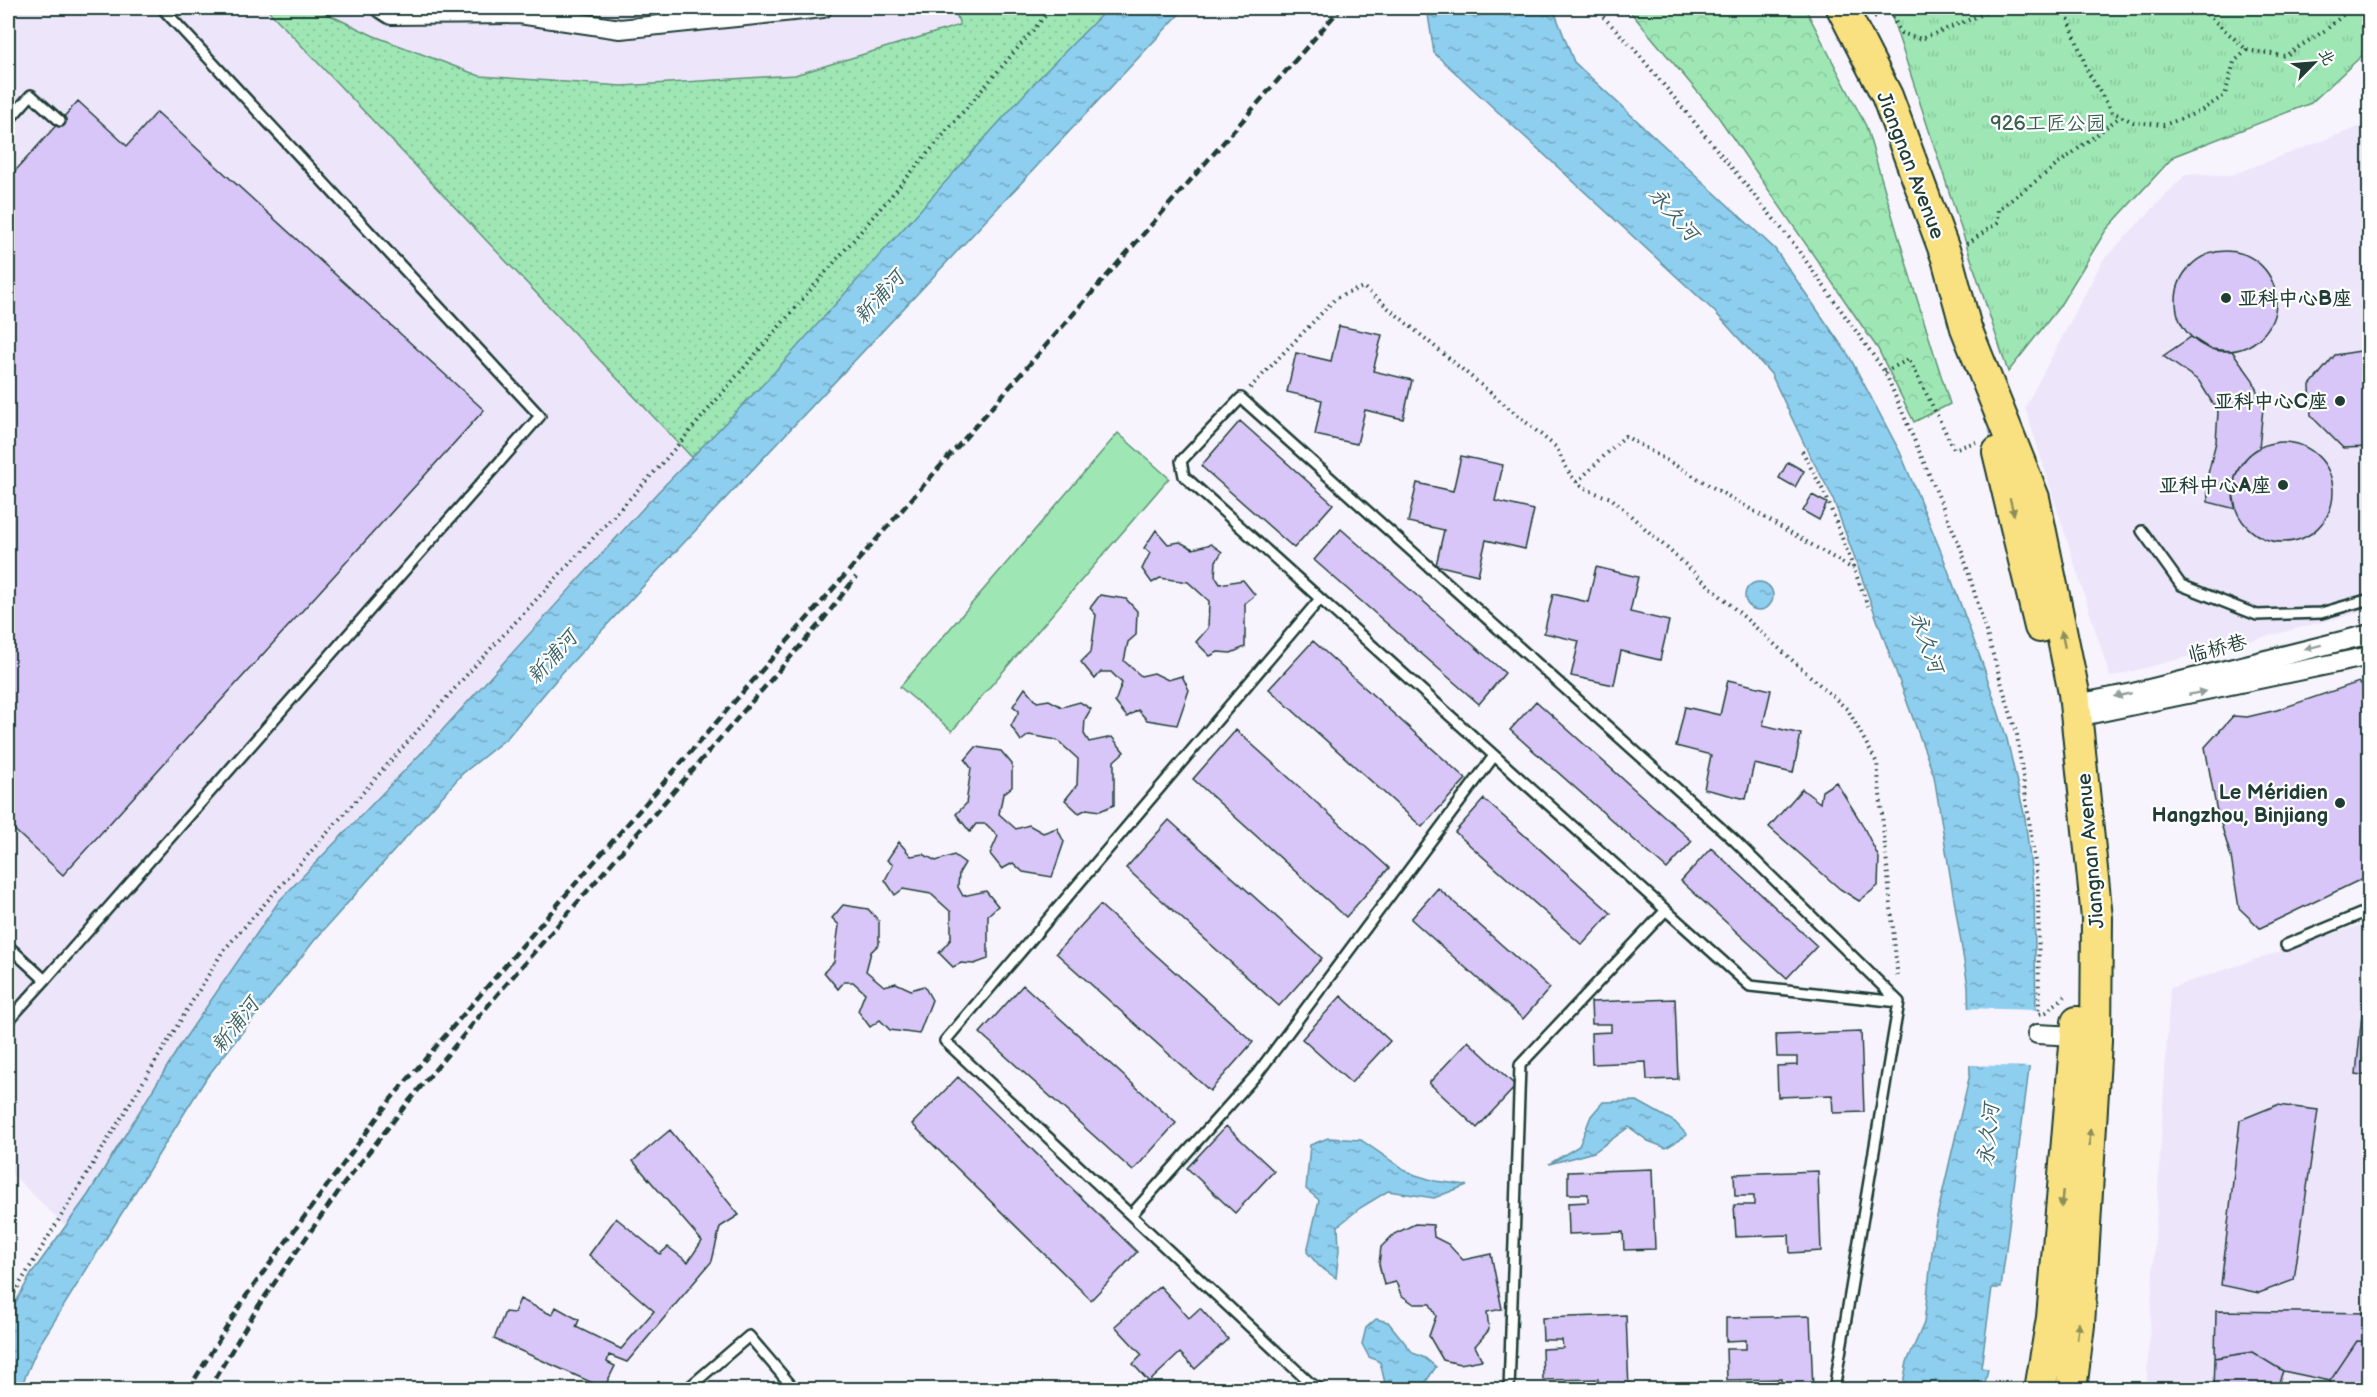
<svg xmlns="http://www.w3.org/2000/svg" width="2377" height="1397" font-family="'Balsamiq Sans','LXGW WenKai TC',sans-serif">
	<defs>
		<pattern id="grass-dots" width="8" height="8" patternUnits="userSpaceOnUse" patternTransform="scale(1.5)"><rect width="8" height="8" fill="#9ee7b5"/><path d="M2 2h.1M6 6h.1" fill="none" stroke="#88c79c" stroke-width="1.8" stroke-linecap="round"/></pattern>
		<pattern id="forest-crowns" width="20" height="18" patternUnits="userSpaceOnUse" patternTransform="scale(1.5)"><rect width="20" height="18" fill="#9ee7b5"/><path d="M2 6a3 3 0 1 1 6 0M12 15a3 3 0 1 1 6 0" fill="none" stroke="#88c79c"/></pattern>
		<pattern id="park-tufts" width="24" height="20" patternUnits="userSpaceOnUse" patternTransform="scale(1.5)"><rect width="24" height="20" fill="#9ee7b5"/><path d="M3 7l-1-3M5 7V3M7 7l1-3M15 17l-1-3M17 17v-4M19 17l1-3" fill="none" stroke="#88c79c"/></pattern>
		<pattern id="water-ripples" width="26" height="14" patternUnits="userSpaceOnUse" patternTransform="scale(1.5)"><rect width="26" height="14" fill="#8eceef"/><path d="M2 4q2-2 4 0t4 0M15 11q2-2 4 0t4 0" fill="none" stroke="#73a8c2"/></pattern>
	</defs>
	<rect width="100%" height="100%" fill="#f7f4fd"/>
	<filter id="ink" filterUnits="userSpaceOnUse"><feTurbulence type="fractalNoise" baseFrequency=".0167" numOctaves="2"/><feDisplacementMap in="SourceGraphic" scale="12" xChannelSelector="R" yChannelSelector="G"/><feConvolveMatrix kernelMatrix="1 2 1 2 8 2 1 2 1" color-interpolation-filters="sRGB"/></filter>
	<g filter="url(#ink)">
		<!-- built -->
		<path fill="#ede6fb" d="M8,8H1141L342,889L70,1231L8,1170Z
			M2369,123V610L2110,677L2025,407L2103,260L2186,174L2231,175Z
			M2369,922V1389L2146,1390L2170,988Z"/>
		<!-- grass -->
		<path fill="url(#grass-dots)" stroke="#5e9274" stroke-width="1.5" d="M266,8H315L374,36L480,76L622,86L795,75L960,25L954,8H1115L702,468Z"/>
		<!-- forest -->
		<path fill="url(#forest-crowns)" stroke="#5e9274" stroke-width="1.5" d="M1627,8H1805L1866,126L1913,286L1950,404L1914,422L1878,349L1717,115Z"/>
		<!-- park -->
		<path fill="url(#park-tufts)" stroke="#5e9274" stroke-width="1.5" d="M1889,8H2369V49L2311,103L2174,156L2106,230L2059,307L2008,372Z"/>
		<!-- garden -->
		<path fill="#9ee7b5" stroke="#5e9274" stroke-width="1.5" d="M1118,433L1169,478L952,731L900,687Z"/>
		<!-- water -->
		<path fill="url(#water-ripples)" stroke="#6294a4" stroke-width="1.5" d="M1108,8H1185L561,674L507,738L462,774L314,941L207,1077L38,1347L20,1389H8V1316L32,1273L88,1195L181,1044L279,901L427,747L656,494L770,377L1037,80Z
			M1427,8H1553L1574,62L1775,249L1849,356L1900,452L1942,554L1984,668L2007,739L2025,818L2034,891L2036,1014L2001,1288H1992L1981,1368L1988,1369L1984,1389H1902L1907,1362L1924,1323L1935,1225L1970,1074L1968,986L1934,776L1832,496L1807,450L1771,374L1714,311L1434,53Z
			M1745 596a14 14 0 1 1 28 0a14 14 0 1 1-28 0Z
			M1637,1101L1675,1122L1687,1135L1666,1148L1648,1141L1629,1127L1594,1152L1549,1164L1579,1146L1591,1116L1603,1102Z
			M1328,1138L1361,1140L1409,1173L1435,1181L1467,1185L1434,1198L1388,1191L1360,1208L1338,1226L1339,1250L1336,1278L1319,1266L1307,1252L1319,1200L1306,1189L1310,1145Z
			M1376,1319L1388,1322L1413,1353L1425,1358L1436,1367L1421,1389H1391L1385,1383L1380,1362L1369,1357L1362,1344L1366,1328Z"/>
		<!-- pier -->
		<path fill="#f7f4fd" d="M1966,1008L2039,1010L2032,1067L1967,1065Z"/>
		<!-- building -->
		<path fill="#d7c6f7" stroke="#1f3d34" stroke-width="1.5" d="M78,101L127,146L157,112L484,410L63,875L8,824V179Z
			M2176 301a50 50 0 1 1 100 0a50 50 0 1 1-100 0Z
			M1339,326L1382,335L1373,371L1412,380L1403,419L1365,410L1357,444L1315,435L1322,400L1287,392L1296,353L1331,361Z
			M2191,337L2210,349L2232,351L2253,380L2263,408L2259,448L2249,455L2240,466L2235,478L2233,493L2236,509L2208,502L2207,478L2216,442L2218,412L2199,381L2163,356Z
			M2367,350L2370,351V447L2343,448L2311,416L2310,385L2335,355Z
			M1240,421L1333,504L1294,548L1201,466Z
			M2233 492a50 50 0 1 1 100 0a50 50 0 1 1-100 0Z
			M1461,456L1503,465L1495,501L1534,510L1525,549L1486,540L1478,575L1436,565L1444,530L1408,522L1417,483L1453,491Z
			M1788,462L1804,471L1795,487L1779,478Z
			M1812,495L1827,503L1819,520L1803,511Z
			M1341,529L1505,673L1479,704L1314,560Z
			M1156,530L1168,544L1180,542L1193,549L1211,544L1222,552L1216,561L1215,576L1220,584L1243,580L1255,595L1245,603V647L1231,653L1218,652L1210,656L1196,642L1208,628L1209,601L1188,582L1160,578L1152,583L1142,569L1150,553L1144,548Z
			M1596,567L1638,577L1630,612L1669,621L1660,660L1621,651L1614,685L1571,676L1579,641L1544,633L1553,594L1588,602Z
			M1100,595L1126,599L1137,611L1136,635L1128,642L1124,661L1141,676L1154,673L1168,680L1182,676L1189,690L1177,725L1147,720L1138,710L1127,717L1115,702L1122,683L1111,672H1101L1095,679L1081,662L1091,652L1096,615L1090,608Z
			M1313,641L1466,779L1422,827L1269,689Z
			M1728,680L1771,690L1763,725L1801,734L1793,773L1754,764L1746,799L1704,789L1711,755L1676,746L1685,707L1720,715Z
			M2359,682L2370,693V875L2260,928L2239,908L2231,857L2216,807L2205,747L2233,716L2247,717L2277,710Z
			M1025,688L1037,702L1049,700L1062,707L1080,702L1091,709L1085,719L1084,734L1089,742L1112,737L1124,752L1114,761V805L1100,811L1087,809L1079,813L1065,800L1077,785L1078,759L1057,740L1029,735L1021,741L1011,726L1019,711L1013,706Z
			M1536,701L1692,841L1667,869L1510,730Z
			M1236,730L1389,868L1346,917L1193,779Z
			M976,747L1001,751L1012,764V787L1003,794L999,814L1016,829L1029,825L1043,833L1057,828L1064,842L1052,877L1023,872L1013,863L1002,869L990,854L998,836L986,824H976L970,832L956,814L966,804L971,768L965,760Z
			M1836,782L1861,822L1879,858L1878,886L1859,901L1840,889L1769,827L1802,789L1820,803L1822,791Z
			M1484,799L1611,913L1582,945L1455,832Z
			M1169,820L1322,958L1279,1006L1126,868Z
			M899,842L911,856L923,854L936,861L954,855L965,863L959,873L958,887L963,896L986,891L998,906L988,915V959L974,964L961,963L953,967L939,953L951,939V912L931,894L903,889L895,895L885,880L893,865L887,860Z
			M1711,848L1817,946L1787,978L1681,881Z
			M1438,888L1550,988L1523,1019L1411,919Z
			M843,905L868,909L879,921V944L871,952L866,971L884,986L896,983L911,990L924,986L932,1000L919,1034L890,1030L880,1020L870,1027L858,1011L865,993L853,982H844L838,989L824,972L834,962L839,925L832,918Z
			M1100,905L1253,1042L1210,1091L1056,953Z
			M2369,944H2370V1076L2356,1074Z
			M1023,985L1176,1123L1133,1171L980,1033Z
			M1341,996L1390,1041L1351,1083L1302,1039Z
			M1675,999L1678,1079L1647,1080L1646,1062L1592,1064L1591,1033L1611,1032V1024H1592L1591,1002Z
			M1861,1032L1864,1112L1833,1113L1832,1095L1778,1097L1777,1066L1797,1065V1057H1777L1776,1035Z
			M1468,1041L1516,1086L1477,1128L1429,1083Z
			M958,1077L1137,1252L1091,1300L912,1124Z
			M2277,1105L2318,1110L2294,1280L2259,1293L2221,1285L2240,1120Z
			M1226,1126L1274,1171L1235,1213L1187,1168Z
			M670,1130L739,1215L720,1227L712,1261L627,1362L609,1355L607,1362L615,1366L604,1388L494,1339L505,1312L514,1313L520,1299L552,1315L556,1307L579,1320L576,1327L621,1349L654,1311L589,1255L616,1218L660,1254L668,1247L688,1262L702,1241L633,1161Z
			M1652,1169L1655,1249L1624,1250L1623,1232L1569,1234L1568,1203L1588,1202V1194H1568V1172Z
			M1818,1171L1821,1251L1790,1253L1789,1235L1736,1237L1734,1205H1754V1196H1735L1734,1174Z
			M1415,1224L1433,1225L1434,1237L1448,1244L1463,1260L1491,1254L1502,1309L1487,1312L1489,1330L1475,1346L1482,1360L1460,1364L1443,1360L1429,1336L1436,1316L1430,1304H1414L1401,1295L1396,1282L1384,1285L1379,1264L1381,1247L1394,1234Z
			M1160,1286L1189,1318L1200,1308L1228,1339L1195,1369L1180,1353L1149,1382L1133,1364L1142,1355L1115,1326Z
			M2216,1311L2370,1313V1390H2333L2330,1381L2283,1371L2252,1352L2215,1358Z
			M1626,1315L1629,1390H1598V1379L1543,1380L1542,1349L1563,1348L1562,1340H1543L1542,1318Z
			M1810,1316L1813,1390H1782L1781,1379L1727,1380L1726,1349H1746V1340L1726,1341V1318Z
			M2357,1341L2370,1342V1390H2333L2330,1381Z
			M2252,1352L2283,1371L2276,1390H2214L2215,1358Z"/>
		<g fill="none" stroke-linecap="round" stroke-linejoin="round">
			<!-- lane casing -->
			<g stroke="#1f3d34" stroke-width="14">
				<path id="lane" d="M8,121L31,95L60,121
					M1241,398L1734,840L1899,1002L1750,986L1184,476L1181,461Z
					M2142,531L2181,585L2257,615L2321,613L2370,599
					M1320,599L945,1041L1310,1383L1321,1390
					M2286,945L2370,910
					M8,946L45,980L540,416L162,8
					M8,1021L45,980
					M1131,1215L1257,1074L1494,756
					M686,1390L749,1336L795,1390
					M1509,1390L1520,1065L1666,910
					M1834,1390L1899,1002"/>
			</g>
			<!-- street casing -->
			<g stroke="#1f3d34" stroke-width="22">
				<path id="street" d="M380,8L391,15L519,14L620,29L823,8
					M2076,704L2133,693L2370,634
					M2077,717L2370,656
					M2037,1034L2076,1036"/>
			</g>
			<!-- primary casing -->
			<g stroke="#1f3d34" stroke-width="34">
				<path id="primary" d="M1842,8L1887,96L1947,258L1966,328L2034,498L2074,693L2097,918L2096,1041L2079,1325L2071,1390
					M1998,452L2040,627
					M2040,1390L2052,1318L2077,1022"/>
			</g>
			<!-- path -->
			<path stroke="#1f3d34" stroke-width="4" stroke-dasharray="1.5 4.5" stroke-linecap="butt" d="M1595,8L1635,50L1791,240L1885,372L1962,551L2017,735L2038,884L2039,1014L2046,1012L2065,996
				M2068,8L2066,13L2088,72L2112,112L2133,122L2164,125L2199,112L2225,95L2234,62L2247,50L2200,8
				M1874,17L1889,10L1901,33L1921,39L1998,8
				M2247,50L2285,56L2327,29L2351,8
				M1967,244L1997,223L1998,210L2121,116
				M1885,372L1909,359L1954,449L1976,442
				M1250,388L1336,298L1363,287L1557,448C1570,480 1577,488 1611,498L1848,710L1877,763L1898,980
				M1802,451L1826,496L1868,606
				M1577,482L1625,436L1853,569
				M8,1303L223,951L472,669L659,467L1052,8"/>
			<!-- lane -->
			<use href="#lane" stroke="#fff" stroke-width="9"/>
			<!-- street -->
			<use href="#street" stroke="#fff" stroke-width="18"/>
			<!-- primary -->
			<use href="#primary" stroke="#f9e181" stroke-width="30"/>
			<!-- rail -->
			<path stroke="#1f3d34" stroke-width="4.5" stroke-dasharray="9 4.5" stroke-linecap="butt" d="M188,1390L246,1296L391,1099L582,876L1341,8
				M208,1390L259,1305L343,1185L409,1101L496,996L822,621L856,577"/>
		</g>
		<!-- one-way arrows -->
		<defs><path id="oneway-solid" d="M-6-.8H1V-3.2L6.5 0L1 3.2V.8H-6Z" transform="scale(1.5)"/></defs>
		<g fill="#8c8f5a">
			<use href="#oneway-solid" transform="translate(2012 507) rotate(76)"/>
			<use href="#oneway-solid" transform="translate(2063 639) rotate(-102)"/>
			<use href="#oneway-solid" transform="translate(2090 1137) rotate(-87)"/>
			<use href="#oneway-solid" transform="translate(2062 1199) rotate(95)"/>
			<use href="#oneway-solid" transform="translate(2078 1331) rotate(-84)"/>
		</g>
		<g fill="#8f9e9a">
			<use href="#oneway-solid" transform="translate(2313 647) rotate(166)"/>
			<use href="#oneway-solid" transform="translate(2197 693) rotate(-12)"/>
			<use href="#oneway-solid" transform="translate(2123 695) rotate(168)"/>
		</g>
	</g>
	<!-- markers -->
	<g fill="#1f3d34" stroke="#fff" stroke-width="2">
		<circle cx="2226" cy="298" r="6"/>
		<circle cx="2340" cy="401" r="6"/>
		<circle cx="2283" cy="485" r="6"/>
		<circle cx="2340" cy="803" r="6"/>
	</g>
	<g text-anchor="middle" stroke-width="4.5" stroke-linejoin="round" paint-order="stroke">
		<!-- park labels -->
		<g font-size="20" fill="#385f4e" stroke="#fff">
			<text x="2048" y="130">926工匠公园</text>
		</g>
		<!-- street labels -->
		<g font-size="20" fill="#1f3d34" stroke="#fff">
			<text transform="translate(1911 165) rotate(69)" y="7">Jiangnan Avenue</text>
			<text transform="translate(2217 648) rotate(-14)" y="7">临桥巷</text>
			<text transform="translate(2090 851) rotate(-95)" y="7">Jiangnan Avenue</text>
		</g>
		<!-- poi labels -->
		<g font-size="20" font-weight="bold" fill="#1f3d34" stroke="#fff" text-anchor="end">
			<text x="2238" y="305" text-anchor="start">亚科中心B座</text>
			<text x="2328" y="408">亚科中心C座</text>
			<text x="2271" y="492">亚科中心A座</text>
			<text x="2328" y="799">Le Méridien<tspan x="2328" dy="23">Hangzhou, Binjiang</tspan></text>
		</g>
		<!-- water labels -->
		<g font-size="21" font-style="italic" fill="#3b6163" stroke="#fff">
			<text transform="translate(1674 214) rotate(49)" y="7">永久河</text>
			<text transform="translate(879 297) rotate(-48)" y="7">新浦河</text>
			<text transform="translate(1927 642) rotate(71)" y="7">永久河</text>
			<text transform="translate(552 657) rotate(-48)" y="7">新浦河</text>
			<text transform="translate(235 1025) rotate(-52)" y="7">新浦河</text>
			<text transform="translate(1988 1135) rotate(-84)" y="7">永久河</text>
		</g>
	</g>
	<!-- margin -->
	<rect width="2377" height="1397" fill="none" stroke="#fff" stroke-width="30"/>
	<rect x="15" y="15" width="2347" height="1367" fill="none" stroke="#1f3d34" stroke-width="2" filter="url(#ink)"/>
	<!-- north arrow -->
	<g transform="translate(2314 63) rotate(65)" stroke="#ffffff" stroke-width="4.5" paint-order="stroke">
	<path d="M0-4.5L10 22L0 15L-10 22Z" fill="#1f3d34"/>
	<text y="-9" font-size="16" font-weight="bold" text-anchor="middle" fill="#1f3d34">北</text>
	</g>
</svg>
